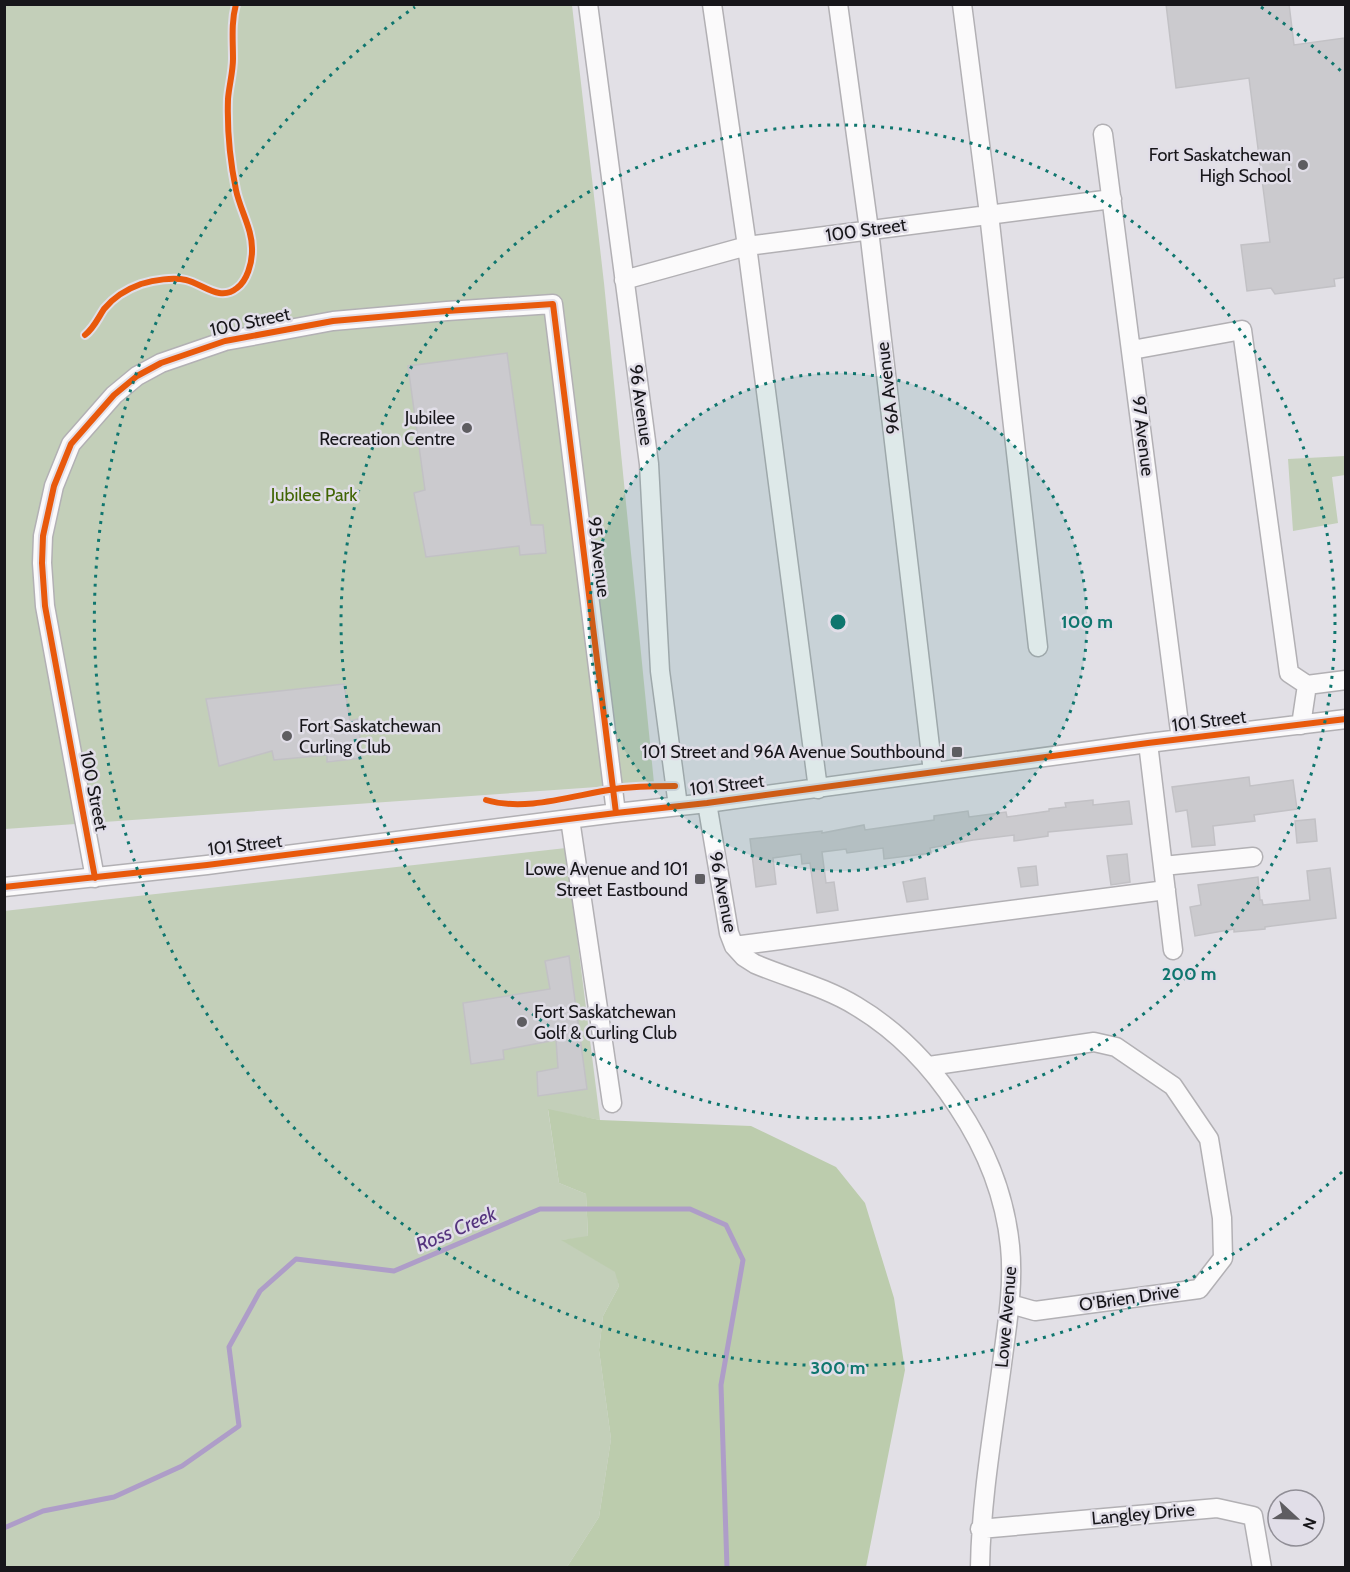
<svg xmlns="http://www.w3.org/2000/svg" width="1350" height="1572" font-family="Cabin,sans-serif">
	<rect width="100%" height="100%" fill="#e2e0e6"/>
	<!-- green -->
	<path fill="#c3cfb9" d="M4,5H572L604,283L654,783L5,829Z
		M1345,456V475L1332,477L1338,523L1293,531L1288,459Z
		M566,848L600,1120L548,1110L559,1183L586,1194L588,1237L562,1240L616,1272L619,1286L603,1316L599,1350L611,1439L599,1517L567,1567H5L4,911Z"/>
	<!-- forest -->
	<path fill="#bcccad" d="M548,1109L600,1120L751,1126L836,1167L865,1203L894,1298L905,1370L866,1567H567L599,1517L611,1439L599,1350L603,1316L619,1286L615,1272L561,1240L588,1236L586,1194L559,1183Z"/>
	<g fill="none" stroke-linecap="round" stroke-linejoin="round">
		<!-- stream -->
		<path stroke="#ae9dc8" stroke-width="5" d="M4,1528L43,1511L114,1497L182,1466L239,1426L229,1347L260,1291L296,1259L394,1271L540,1209H690L726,1225L743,1260L721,1385L727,1568"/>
	</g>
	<!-- building -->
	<path fill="#cbcace" stroke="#c2c1c5" stroke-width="1.5" d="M1166,4H1289L1294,45L1344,38L1346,277L1334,279L1335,286L1275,294L1271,288L1247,291L1241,245L1270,242L1249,78L1176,88Z
		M507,353L531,525H543L546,553L520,555L519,546L426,557L414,493L425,490L408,366Z
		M344,684L350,721L358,719L362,758L327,762V755L274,760L272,751L219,766L206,699Z
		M1249,777L1250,786L1293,780L1297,809L1254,815L1255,821L1213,826L1215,845L1192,847L1187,810L1176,812L1172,787Z
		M1093,800V805L1129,801L1132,824L1048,832V836L1014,841V835L973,840L930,848L931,853L884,859L883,848L847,853L846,849L822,852L826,883L834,882L838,910L817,913L810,863L802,864L801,854L773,858L776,884L756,887L750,839L822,831V833L864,825L865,830L934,820V816L968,811L969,817L1006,812L1007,817L1049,811V809L1066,807L1065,803Z
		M1315,819L1317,841L1297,843L1295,821Z
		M1127,854L1130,882L1111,885L1107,856Z
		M1036,866L1038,885L1021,887L1018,868Z
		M1330,868L1336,918L1265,927V929L1234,932V929L1195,936L1190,907L1201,905L1198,885L1258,877L1260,900H1262L1263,905L1310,900L1307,871Z
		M925,878L928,899L907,902L903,882Z
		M569,956L587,1089L538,1096L537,1072L558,1068L556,1040L503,1050L504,1059L471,1064L463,1003L550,989L545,961Z"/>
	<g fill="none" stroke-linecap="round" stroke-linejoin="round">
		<!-- minor casing -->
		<g stroke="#b2b0b4" stroke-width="21">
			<path id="minor" d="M588,4L649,464L660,671L678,806
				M712,4L747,246L818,789
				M838,4L869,230L933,772
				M962,4L989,214L1038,647
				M1103,134L1181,739
				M624,280L747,246L1112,199
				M1132,350L1242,330L1289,673L1307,685
				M1301,725L1307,685L1346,680
				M1148,743L1173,950
				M707,803L729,933L734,946L744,957L755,964C788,978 825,987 856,1006C898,1031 932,1067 958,1107C986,1149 1005,1196 1010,1246C1014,1286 1007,1325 1002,1364C993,1432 981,1499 980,1568
				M570,819L612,1103
				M1163,866L1253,857
				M95,878L45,606L42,563L43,536L54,486L71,444L114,395L137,376L161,363L225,341L333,321L447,311L553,304L616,813
				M4,887L207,865L616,813L707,803L1148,743L1346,719
				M734,946L1166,890
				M929,1066L1094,1042L1116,1047L1173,1086L1209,1139L1222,1218L1223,1258L1199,1289L1035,1311L1010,1304
				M980,1529L1217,1508L1253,1516L1262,1568"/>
		</g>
		<!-- minor -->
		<use href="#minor" stroke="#fbfafb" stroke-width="18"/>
		<!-- cycleway casing -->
		<g stroke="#e1dee8" stroke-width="10">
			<path id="cycleway" d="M85,335C94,328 98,318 104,309C113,298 127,289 141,284C154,280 173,277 186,280C203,284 220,302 237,288C247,281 252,263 252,251C253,230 240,210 236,190C230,161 227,129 228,99C229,86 233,72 233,59C233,40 231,23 236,4
				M486,800C526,812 574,795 615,789C635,786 655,786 675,786
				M95,878L45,606L42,563L43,536L54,486L71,444L114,395L137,376L161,363L225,341L333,321L447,311L553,304L616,813
				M4,887L207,865L616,813L707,803L1148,743L1346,719"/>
		</g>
		<!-- cycleway -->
		<use href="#cycleway" stroke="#e8590c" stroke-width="6"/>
	</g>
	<!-- distance rings -->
	<circle cx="838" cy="622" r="249" fill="#0f766e" fill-opacity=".12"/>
	<g fill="none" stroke="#0f766e" stroke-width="3" stroke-dasharray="3 6">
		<circle cx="838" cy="622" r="249"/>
		<circle cx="838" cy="622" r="497"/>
		<path d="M1342 1172A746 746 0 1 1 415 7M1261 7A746 746 0 0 1 1342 72"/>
	</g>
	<!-- markers -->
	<g fill="#5e5d61" stroke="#e1dee8" stroke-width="2">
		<circle cx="1303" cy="165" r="6"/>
		<circle cx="467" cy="428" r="6"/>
		<circle cx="287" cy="736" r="6"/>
		<rect x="951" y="746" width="12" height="12" rx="3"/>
		<rect x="694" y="873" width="12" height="12" rx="3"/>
		<circle cx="522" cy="1022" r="6"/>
	</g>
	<g text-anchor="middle" stroke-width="5" stroke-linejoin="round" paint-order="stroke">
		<!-- poi labels -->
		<g font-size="18" fill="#17161a" stroke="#e1dee8" text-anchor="end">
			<text x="1291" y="161">Fort Saskatchewan<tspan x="1291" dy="21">High School</tspan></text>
			<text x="455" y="424">Jubilee<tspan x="455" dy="21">Recreation Centre</tspan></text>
			<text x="299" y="732" text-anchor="start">Fort Saskatchewan<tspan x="299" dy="21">Curling Club</tspan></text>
			<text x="945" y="758">101 Street and 96A Avenue Southbound</text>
			<text x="688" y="875">Lowe Avenue and 101<tspan x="688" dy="21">Street Eastbound</tspan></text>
			<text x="534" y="1018" text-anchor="start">Fort Saskatchewan<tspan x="534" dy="21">Golf &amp; Curling Club</tspan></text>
		</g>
		<!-- street labels -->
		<g font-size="18" fill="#17161a" stroke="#e1dee8">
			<text transform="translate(866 230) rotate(-8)" y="6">100 Street</text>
			<text transform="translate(250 322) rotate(-12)" y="6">100 Street</text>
			<text transform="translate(888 388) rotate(-97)" y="6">96A Avenue</text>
			<text transform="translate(641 405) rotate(82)" y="6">96 Avenue</text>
			<text transform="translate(1143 436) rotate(83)" y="6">97 Avenue</text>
			<text transform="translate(599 557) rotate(83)" y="6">95 Avenue</text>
			<text transform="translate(1209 721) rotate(-7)" y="6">101 Street</text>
			<text transform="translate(727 785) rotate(-7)" y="6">101 Street</text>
			<text transform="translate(94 791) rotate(79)" y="6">100 Street</text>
			<text transform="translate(245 845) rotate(-7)" y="6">101 Street</text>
			<text transform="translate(723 892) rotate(79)" y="6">96 Avenue</text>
			<text transform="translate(1129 1298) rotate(-8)" y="6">O'Brien Drive</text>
			<text transform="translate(1006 1317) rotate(-85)" y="6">Lowe Avenue</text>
			<text transform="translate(1143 1514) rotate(-5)" y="6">Langley Drive</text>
		</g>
		<!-- park labels -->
		<g font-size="18" fill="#406404" stroke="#e1dee8">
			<text x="314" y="501">Jubilee Park</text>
		</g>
		<!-- water labels -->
		<g font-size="20" font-style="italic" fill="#55347e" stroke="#e1dee8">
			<text transform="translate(456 1229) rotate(-23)" y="7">Ross Creek</text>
		</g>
	</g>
	<circle cx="838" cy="622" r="9" fill="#0f766e" stroke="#e1dee8" stroke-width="3"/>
	<g font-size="18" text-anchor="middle" font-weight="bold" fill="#0f766e" stroke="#e1dee8" stroke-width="5" stroke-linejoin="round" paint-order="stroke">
		<text x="1087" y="628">100 m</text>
		<text x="1189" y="980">200 m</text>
		<text x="838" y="1374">300 m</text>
	</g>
	<!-- border -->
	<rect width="1350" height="1572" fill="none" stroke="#17161a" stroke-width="12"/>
	<!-- north arrow -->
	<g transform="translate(1296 1518) rotate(112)"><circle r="28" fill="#e1dee8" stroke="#908e96" stroke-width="1.5"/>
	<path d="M0-4.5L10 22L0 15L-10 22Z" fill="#5e5d61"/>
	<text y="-9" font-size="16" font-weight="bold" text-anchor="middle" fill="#17161a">N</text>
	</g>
</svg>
